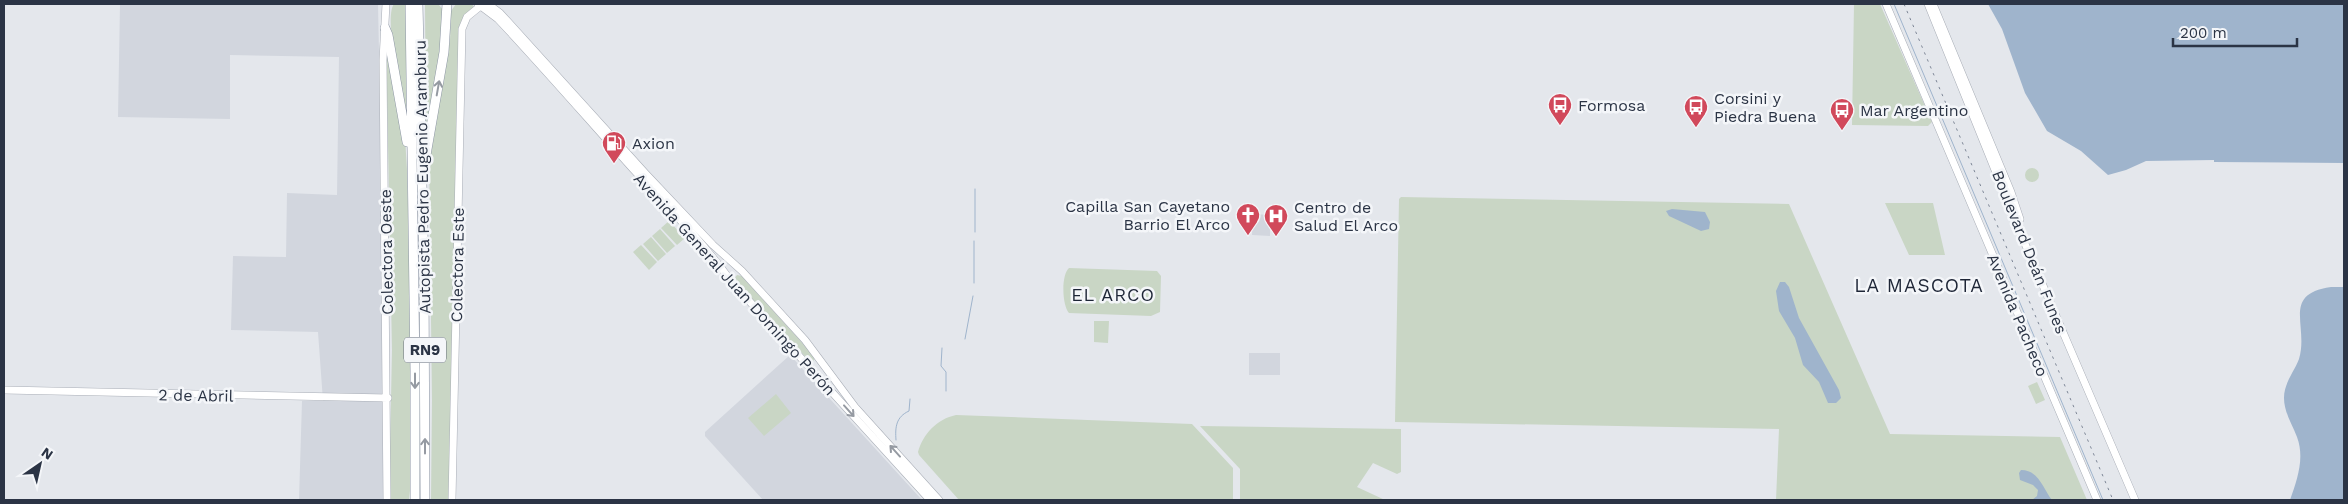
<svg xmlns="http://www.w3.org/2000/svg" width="2348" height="504" font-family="'Work Sans',sans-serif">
	<rect width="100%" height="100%" fill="#e4e7ec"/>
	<!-- built -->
	<path fill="#d2d6de" d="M120,4H378L383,252V500H299L302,401H323L318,332L231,330L233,256L286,257L287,193L337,195L339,57L230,55V119L118,117Z
		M1253,214L1270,215V236L1252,235Z
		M1249,353H1280V375H1249Z
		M790,355L922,500H763L705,436V432Z"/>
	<!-- green -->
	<path fill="#c9d6c5" d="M394,4L407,5L406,122C403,102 383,18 394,4Z
		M456,4H472L474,7L461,21L459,30L449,500H431L432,400L429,153L450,40L451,11Z
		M1854,4H1880L1932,122L1928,126L1852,125Z
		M425,5H439L443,10V39L426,133Z
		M386,43L405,137L407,170L411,311L412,472L409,500H389L392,350Z
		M2025 175a7 7 0 1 1 14 0a7 7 0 1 1-14 0Z
		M1401,197L1789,204L1890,434L2060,437L2087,500H1776L1779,429L1395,422L1399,199Z
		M1885,203H1933L1945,255H1909Z
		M669,221L685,238L677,245L661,228Z
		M660,229L675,246L667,253L652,236Z
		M651,237L666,254L658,261L643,244Z
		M641,245L657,262L649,270L633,252Z
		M1069,268L1157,271L1161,276L1160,312L1151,316L1069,313C1062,305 1061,275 1069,268Z
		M737,275L742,276L815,357L812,364L734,279Z
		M1094,321H1109L1108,343L1094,342Z
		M2037,382L2045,400L2036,404L2028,386Z
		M776,394L791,413L764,436L748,418Z
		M956,415L1192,424L1233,468V500H959L919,455L918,452C923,434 937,419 956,415Z
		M1200,426L1401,429V472L1397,474L1373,463L1357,487L1385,500H1240V469Z"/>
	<!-- water -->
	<path fill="#9fb4cc" d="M1988,4H2344V163C2300,163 2257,162 2214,162V160L2146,161L2126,170L2108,175L2081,151L2047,131L2025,93L2002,29Z
		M1672,209L1705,212L1710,222L1709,229L1701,231L1669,216L1666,211Z
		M1780,282H1785L1789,287L1799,318L1839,390L1841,398L1836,403H1828L1819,382L1803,365L1795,338L1779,311L1776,291Z
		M2331,287H2344V500H2290C2297,480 2305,458 2297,437C2292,424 2284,412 2284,398C2284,383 2294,372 2299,359C2309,326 2281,294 2331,287Z
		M2021,470C2039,470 2043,489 2052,500H2032L2037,496L2038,490L2033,485L2020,480L2019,473Z"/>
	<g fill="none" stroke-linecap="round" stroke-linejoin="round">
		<!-- stream -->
		<path stroke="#9fb4cc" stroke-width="1" d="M1894,4L2103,500
			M975,232V189
			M974,283V241
			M965,339L973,296
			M942,348L941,366L946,372V391
			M896,440C895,427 896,417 909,411L910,399"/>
		<!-- secondary casing -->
		<g stroke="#a9aeb7" stroke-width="8">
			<path id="secondary" d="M386,4L383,60L387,500
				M478,4L498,19C544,68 588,119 633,169C667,206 701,240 731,281L930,500
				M488,4L500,13L646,174L713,245L742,271L805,340L855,407L939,500
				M1886,4L2097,500
				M1928,4L2020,232L2135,500
				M1933,4L2011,192L2020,219
				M4,390L388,398
				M452,500L462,29L467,17L483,4"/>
		</g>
		<!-- highway casing -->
		<g stroke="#8b94a3" stroke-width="10">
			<path id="highway" d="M410,4L415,371V500
				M418,4L424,275L425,500
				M385,28L388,35L407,142
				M426,155L444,52L447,4"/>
		</g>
		<!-- secondary -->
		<use href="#secondary" stroke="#fff" stroke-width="7"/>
		<!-- highway -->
		<use href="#highway" stroke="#fff" stroke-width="9"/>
		<!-- rail -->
		<path stroke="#7d8696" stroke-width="1" stroke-dasharray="2.5 5" stroke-linecap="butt" d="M1904,4L2113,500"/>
	</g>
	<!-- one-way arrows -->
	<defs><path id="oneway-shaft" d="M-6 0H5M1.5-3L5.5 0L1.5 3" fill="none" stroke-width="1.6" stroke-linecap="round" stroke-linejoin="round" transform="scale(1.25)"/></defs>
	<g stroke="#959aa2">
		<use href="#oneway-shaft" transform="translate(438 88) rotate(-80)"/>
		<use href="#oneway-shaft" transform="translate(415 381) rotate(90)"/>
		<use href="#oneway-shaft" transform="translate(849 411) rotate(48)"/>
		<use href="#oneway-shaft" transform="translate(425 446) rotate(-90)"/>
		<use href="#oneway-shaft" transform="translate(895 451) rotate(-132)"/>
	</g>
	<!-- icons -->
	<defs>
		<g id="bus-pin" transform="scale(1.25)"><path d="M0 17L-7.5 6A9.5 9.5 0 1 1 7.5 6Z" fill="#d1495b" stroke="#f4f6f9"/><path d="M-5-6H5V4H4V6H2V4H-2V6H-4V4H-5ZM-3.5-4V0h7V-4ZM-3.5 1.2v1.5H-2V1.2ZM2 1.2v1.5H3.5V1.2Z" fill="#fff"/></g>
		<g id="fuel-pin" transform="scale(1.25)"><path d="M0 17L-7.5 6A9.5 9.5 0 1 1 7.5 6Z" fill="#d1495b" stroke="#f4f6f9"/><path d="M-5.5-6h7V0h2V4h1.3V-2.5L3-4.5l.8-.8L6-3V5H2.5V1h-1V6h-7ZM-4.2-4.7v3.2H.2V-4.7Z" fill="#fff"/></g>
		<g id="church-pin" transform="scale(1.25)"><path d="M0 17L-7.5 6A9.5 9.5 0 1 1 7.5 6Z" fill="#d1495b" stroke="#f4f6f9"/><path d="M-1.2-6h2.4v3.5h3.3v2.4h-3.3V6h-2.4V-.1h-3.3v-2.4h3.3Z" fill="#fff"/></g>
		<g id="hospital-pin" transform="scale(1.25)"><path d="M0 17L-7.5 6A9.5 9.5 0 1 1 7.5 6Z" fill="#d1495b" stroke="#f4f6f9"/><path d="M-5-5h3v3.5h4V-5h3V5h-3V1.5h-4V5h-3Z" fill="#fff"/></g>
	</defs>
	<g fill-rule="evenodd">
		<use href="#bus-pin" x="1560" y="105"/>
		<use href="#bus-pin" x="1696" y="107"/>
		<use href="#bus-pin" x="1842" y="110"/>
		<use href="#fuel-pin" x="614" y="143"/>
		<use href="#church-pin" x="1248" y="215"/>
		<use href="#hospital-pin" x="1276" y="216"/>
	</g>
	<g text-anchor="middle" stroke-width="5" stroke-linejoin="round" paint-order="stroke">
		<!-- shield labels -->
		<rect fill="#f4f6f9" stroke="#676e7b" stroke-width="1" x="404" y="337.5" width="42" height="25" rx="4"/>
		<g font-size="15" font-weight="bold" fill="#2b3445">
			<text x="425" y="355">RN9</text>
		</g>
		<!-- poi labels -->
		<g font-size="16" fill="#2b3445" stroke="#f4f6f9" text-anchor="start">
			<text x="1714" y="104">Corsini y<tspan x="1714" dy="18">Piedra Buena</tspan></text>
			<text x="1578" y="111">Formosa</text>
			<text x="1860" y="116">Mar Argentino</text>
			<text x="632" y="149">Axion</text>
			<text x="1230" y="212" text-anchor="end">Capilla San Cayetano<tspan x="1230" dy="18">Barrio El Arco</tspan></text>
			<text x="1294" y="213">Centro de<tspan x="1294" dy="18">Salud El Arco</tspan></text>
		</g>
		<!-- street labels -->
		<g font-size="16" fill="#2b3445" stroke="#f4f6f9">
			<text transform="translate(422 177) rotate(-91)" y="6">Autopista Pedro Eugenio Aramburu</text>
			<text transform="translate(386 252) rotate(-91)" y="6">Colectora Oeste</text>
			<text transform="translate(2030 252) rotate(68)" y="6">Boulevard Deán Funes</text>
			<text transform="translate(457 265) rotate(-89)" y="6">Colectora Este</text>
			<text transform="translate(735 284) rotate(48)" y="6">Avenida General Juan Domingo Perón</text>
			<text transform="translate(2018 315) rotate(67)" y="6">Avenida Pacheco</text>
			<text transform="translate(196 395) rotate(1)" y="6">2 de Abril</text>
		</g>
		<!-- neighbourhood labels -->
		<g font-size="18" letter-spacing="1" fill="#1d2536" stroke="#f4f6f9">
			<text x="1113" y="301">EL ARCO</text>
		</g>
		<!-- quarter labels -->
		<g font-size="19" letter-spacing="1" fill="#1d2536" stroke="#f4f6f9">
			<text x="1919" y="292">LA MASCOTA</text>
		</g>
	</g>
	<!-- border -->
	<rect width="2348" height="504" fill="none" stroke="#2b3445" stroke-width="10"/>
	<!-- north arrow -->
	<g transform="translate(40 464) rotate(34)" stroke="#f4f6f9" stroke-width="4" paint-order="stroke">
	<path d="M0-4L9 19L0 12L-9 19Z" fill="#2b3445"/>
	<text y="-8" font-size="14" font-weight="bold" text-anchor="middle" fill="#2b3445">N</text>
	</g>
	<!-- scale -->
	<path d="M2173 38v8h124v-8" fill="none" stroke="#2b3445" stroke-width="2.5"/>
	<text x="2180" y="38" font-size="15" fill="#2b3445" stroke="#f4f6f9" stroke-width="4" paint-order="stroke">200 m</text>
</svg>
